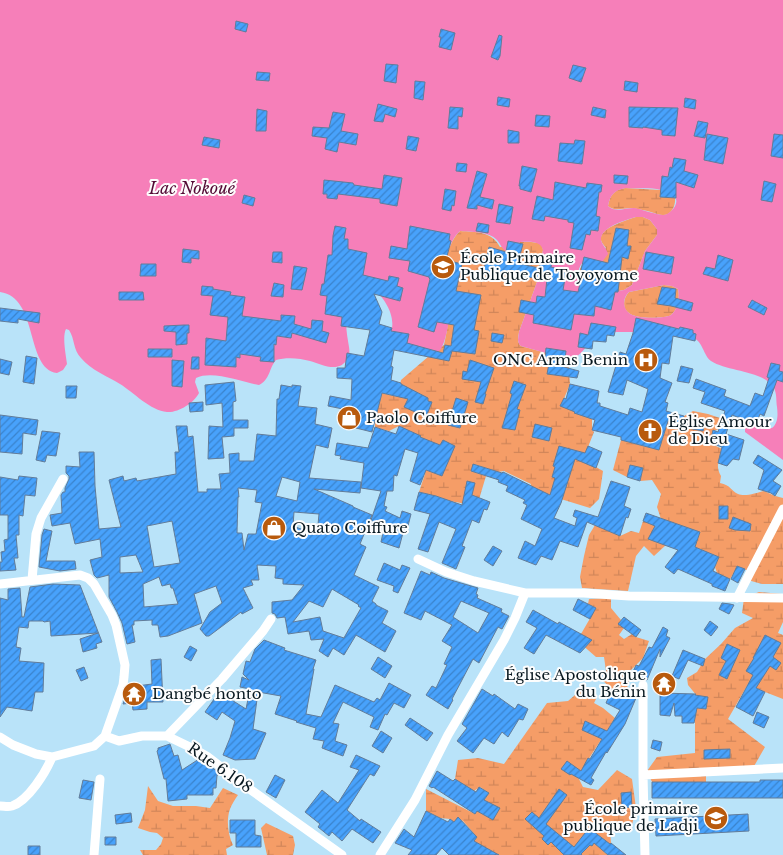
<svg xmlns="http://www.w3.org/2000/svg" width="783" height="855" font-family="'Libre Baskerville',serif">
	<defs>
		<pattern id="wetland-marsh" width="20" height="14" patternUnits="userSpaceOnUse" patternTransform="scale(1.25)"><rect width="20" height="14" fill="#f59d67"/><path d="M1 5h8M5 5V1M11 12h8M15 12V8" fill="none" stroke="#d18659"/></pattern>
		<pattern id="building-hatch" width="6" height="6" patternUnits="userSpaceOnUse" patternTransform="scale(1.25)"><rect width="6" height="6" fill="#48a2fc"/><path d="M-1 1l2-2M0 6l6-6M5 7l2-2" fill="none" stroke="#3a83cc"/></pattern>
	</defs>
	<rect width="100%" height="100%" fill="#b9e3f9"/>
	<!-- wetland -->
	<path fill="url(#wetland-marsh)" d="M625,188L661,190L675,197C676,205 672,215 663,215C659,215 655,213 651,212C645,210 638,209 631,208C622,208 615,212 608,206C610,195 614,190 625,188Z
		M636,217H643L650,220L657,229V235L645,251L632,285L624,290L613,292L582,286C579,282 579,280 579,275C579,260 596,255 606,248C604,245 600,242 601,237C603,227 627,220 636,217Z
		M460,231C476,232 492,231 500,247L517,245L520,242H531L539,243L542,245L543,250L537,282L519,332C518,338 517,343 521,346L568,359L570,384L561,406L592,419V430L594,432L588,447L596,467L603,471L599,499L590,508L551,496L529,491L531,484L504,471L498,472L474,464L471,471L486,476L477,506L450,501L436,496L419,492L425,474L423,468L421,438L399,426L389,431L375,427V419L382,393L398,397L401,380L429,356L444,345L447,330L449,310L437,288C442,273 448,241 460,231Z
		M664,285L672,286L678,289C680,297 678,310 671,315C664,319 636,319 629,313C622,309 623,298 629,292Z
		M693,411L708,414L723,419L719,429L713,431L710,443L722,449C719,460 715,466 721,476L720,483C731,485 731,491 738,494C745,497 756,493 764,491L775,496L783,498V584H762L744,579L748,571L738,566L730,579L717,573L715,567L719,557L695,547L700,532L670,522L666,545L654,556L644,546L636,556L628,591L582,588L580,577L584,556L589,535L595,525L620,536L631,531L639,533L643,521L658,527L661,519L657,507L661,494L652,480L640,481L643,468L630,465L627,477L613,470L621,440L659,450L668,421L682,425L684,416Z
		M759,592L782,594L783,595V622L778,633L783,635V699L765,692L748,684L728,719L765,747L753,768H706V782H652L647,771L657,757L695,753V714L697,708L706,709L708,698L697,696L688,685L687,678L697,672L705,659L721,644L735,628L753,618L742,613L744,598Z
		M611,598V608L621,620L619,624L624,628L619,635L624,639L632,634L636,637L649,641L643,658L631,670L626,693L612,689L602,680L606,671L604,657H596L580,643L581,634L596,608L588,604L589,599Z
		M582,689L592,690L597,697L594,703L603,708L615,718C603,738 589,757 578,777L583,787L598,790L617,770L632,779L636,808L631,829L610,830L611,843L604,852L608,855H459L477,837L463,821L458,818L454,822L450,819L440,818L426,811V789L475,814L489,793L480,787L474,791L455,779L458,760L478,758L504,764L547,703L568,701Z
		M148,786L158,801L173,806H196L210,808L223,788L238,795C235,799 232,804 230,809C226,820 228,835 233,845L226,849L227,855H143L140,850H156L161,844L163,838L157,833L150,832L138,828L145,810Z
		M266,823L293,836L295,845L293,855H267L261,828Z"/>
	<!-- water -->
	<path fill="#f67fb9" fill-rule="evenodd" d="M0,0H783V460L745,432V428C753,423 763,429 772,428C778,423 778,415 777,407C776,401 777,394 774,388C763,370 728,372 711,361C703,355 703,341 693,338C672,332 639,332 617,332C606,332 597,337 589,344C582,351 579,358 568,359L521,346L519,344L518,340L519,332L537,282L543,250C540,240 529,242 520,242L508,253C502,249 501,245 497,240C489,231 471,232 460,231C448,240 442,273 437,288C441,294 447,302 449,309C451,316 445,345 440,350C437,353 433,354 429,356L390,334C398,318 384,296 371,287C366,292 351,303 349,309C344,322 347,334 349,347C350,353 349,357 346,361C337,373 321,364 310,361C300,358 286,357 276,360C269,368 270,380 259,385C241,382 213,370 196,378L195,382L199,393C194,403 178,413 167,412C151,411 133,392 120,384C107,376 91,370 81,358C73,350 75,339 69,330L66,329C62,337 66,355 67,364L63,370L57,373C25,369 39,297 0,292ZM626,188C637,189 650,187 661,190C663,191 673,196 675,197C680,204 670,214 664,215C660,216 641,209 634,208C625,208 615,213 608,206C610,195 614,190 626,188ZM636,217H643L650,220L657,229V235L645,251L632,285L624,290L613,292L582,286C576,279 577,269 583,262H602L608,254C607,249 602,245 601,240C600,227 626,220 636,217ZM664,285L672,286L678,289C680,297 678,310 671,315C663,319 636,319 629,313C622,308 623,297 629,292Z"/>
	<!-- building -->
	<path fill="url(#building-hatch)" stroke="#627c99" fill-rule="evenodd" d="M236,21L248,24L246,32L235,29Z
		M441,29L455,33L451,50L439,47L441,37H439Z
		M499,35L502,36L500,56L498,60L491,57Z
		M386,64L398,65L396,83L384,81Z
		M573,65L586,68L581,82L569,78Z
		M257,72L270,73L269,81L256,80Z
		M415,81L425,82L423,100L414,98Z
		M625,81L638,83L637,92L624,90Z
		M498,97L510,99L509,107L497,105Z
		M685,98L696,100L695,109L684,107Z
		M378,104L397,109L395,117L385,114L383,122L374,121Z
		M450,107L463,108L462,117L458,116V129L448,128Z
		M593,107L606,110L605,118L591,115Z
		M629,107L678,108L675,136L662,135V130L643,127V128L629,127Z
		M257,109L267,111L266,131H256Z
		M333,112L345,114L341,131L358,134L356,145L339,142L337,152L325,149L327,138L312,136L313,127L329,128Z
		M536,115L550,116L549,127L535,126Z
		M698,121L708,123L705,138L694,136Z
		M508,130L519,132V143H508Z
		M707,134L728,138L723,164L704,160Z
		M774,134L783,135V158L771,156Z
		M408,136L419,138L416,151L406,149Z
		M204,137L220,140L219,148L202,145Z
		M575,140L585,141L582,164L558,161L560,143L574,144Z
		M674,158L686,160L684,171L698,175L694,188L676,182V198L660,197L662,176L668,177L670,167L672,168Z
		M457,163L467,164L466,172L456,171Z
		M522,166L537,169L531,192L520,189V186H519Z
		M477,171L487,174L480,197L494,200L492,209L477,205V209L467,208Z
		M384,175L402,178L397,206L380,203V199L338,194L337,199L327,198V194H323L324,180L353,183L354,185L382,189Z
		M614,175L628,176L627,184L614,183Z
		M764,181L776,184L772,202L761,200Z
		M555,182L586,188L587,183L602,185L601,192H599L596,216L600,217L598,231L591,230L590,235L586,234L582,250L570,248L574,223L568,222V220L545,216L544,221L532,219L537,196L553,200Z
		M445,189L456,191L454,206L452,205L451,211L442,209Z
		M244,195L255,198L253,206L242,203Z
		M499,204L513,207L510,224L496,222Z
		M478,223L489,225L488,233L476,231Z
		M335,226L346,228L344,239H348V249L367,253L363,275L388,281L389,276L399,278L397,286L403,288L400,301L374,294L382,312L379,324L392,328L391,331L409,334L407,343L443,353L445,345L451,346L454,325L437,322L434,332L418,327L430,279L429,278V277L408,271L410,261L389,258L391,246L407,249L410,226L450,234L449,240L451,241L446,260L462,264L456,291L481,295L474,330L479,331L475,354L452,351L449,361L394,350L391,366L393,367L391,380L401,383V384L428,398V401L432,402L426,417L404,407L408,399L382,393L372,432L356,428L357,421L346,418L348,410L328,406L330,396L351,400L352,379L337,378V368H345L347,353L364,356L370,330L341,326L342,317L325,314L327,296L320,295L322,284H324L328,255H332L333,236Z
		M616,228L629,230L627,246H631L628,259L622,257L618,292H615L611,310L595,306L594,316L574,314L571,330L533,323L534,315L519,312L521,300L536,303L537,296L545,297L547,279L526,277V278L495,272L494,276L483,273L489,247L506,252L508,241L523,244L519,259H522L521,264L539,268L542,255L553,257L551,267L563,270V272L566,273L563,290L578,292L583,271L581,270L584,257L608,263Z
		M183,249L199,251V259L191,258V263L182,262Z
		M273,252H282V263L272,262Z
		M646,252L674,257L671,274L643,269Z
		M718,255L733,260L728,281L703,274L706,267L715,269Z
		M141,264H156V276H140Z
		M294,266L307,268L302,290L291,289Z
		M274,283L284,285L283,297L271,296Z
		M202,286L213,287V289L231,292L230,295L245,297L242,316L281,321V315L295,316L294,324L311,329L312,320L323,321L322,331L329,333L326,343L292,333L291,338L277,336L276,345L274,344V362L260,361L261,357L240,354V358L236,357V367L205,365L206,338L226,341L228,317L210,315L213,296L201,295Z
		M662,287L676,289L675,298L693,303L691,311L671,306L657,304Z
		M119,292H143L144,300H119Z
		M752,300L767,308L764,315L748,307Z
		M0,308L40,313L39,323L18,319V323L0,321Z
		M636,318L679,329L680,327L693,330V333L696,334L695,341L673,336L669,364L662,363L660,378L672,383L665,402L668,403L666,411L684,416L682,425L668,421L659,450L621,440V437L592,430L595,420L574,413L575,412L560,406L564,398L566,399L570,384L599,391L597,403H600V406L628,415L630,408L642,412L648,389L627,380L623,395L608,392L620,352L626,354L633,333Z
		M591,323L616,327L614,336L607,335L606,342L593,341L592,349L578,347L580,333L588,335Z
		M184,325H189V333H187V344L176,345V332L164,331V326Z
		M492,333L504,335L502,343L491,341Z
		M546,348L566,351L564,367L579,371L577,378L547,374L550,358H545Z
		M148,349H172V357H148Z
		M26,356L37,358L34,384L23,382Z
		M192,357H199V369H191Z
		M0,359L12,362L9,375L0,373Z
		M172,360L184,361L182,387L172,386Z
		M470,360L494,368L485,394H486L483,404L475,402L481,382L462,379L463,371L467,372Z
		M771,363L780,365L779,371L783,372V382L777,380L764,416L760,414L756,424L732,415L726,434L744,440L739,460L733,459L727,466L718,463L722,447L710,443L713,430L718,432L725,411L701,403L705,392L693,388L696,379L726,390L724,396L750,406L755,393L763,396L769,378L767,377Z
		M681,366L693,369L689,383L677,381Z
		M514,381L526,385L517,409L520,410L515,430L502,428L512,394L510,393Z
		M234,382L236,401L233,402V420H248V428H234V436L222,437L224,458L208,459L209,426L223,427L222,403L206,405L205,385Z
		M281,385L292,387V385L301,386L298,406L317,408L315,424L332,428L328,448L316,445L309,478L361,482L360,493L314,489L353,506V507L372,515L360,544L366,547L354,575L379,587L372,601L376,604V605L388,611L382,623L396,631L385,652L356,635L344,655L333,648L328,657L319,651L324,639L311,640L309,631L288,634L285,617L277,618L275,614L272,613V602L292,600L304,585L283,584V579L275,578L276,566L257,565L259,580H251L253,585L243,588L253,608L242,614L241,612L209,636H206L200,629L210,612L222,603L216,586L194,594L202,623L168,636L160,637L158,625H152V620L134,621V625H132L135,642L127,644L122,623L117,612L109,597V575L97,578L94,575L90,560L102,557L100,539L75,544L70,523L52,526L50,515L62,513L61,495L63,492H65V488L69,479V476L66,473V466L80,467L79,452H94L95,486L99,529L121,527L109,480L123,476L124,481L136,478L137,481L176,474L175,452H179L176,426H187L188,437L193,436L198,492H207V489H221L219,474L230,473L229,454L239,453V461H254L257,434L276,436L277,399H279ZM282,477L300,482L297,501L276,496ZM238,488L257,490L255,502L262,503L256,534H248L244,550L242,533H237L238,497H239ZM294,512L319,514L317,535L293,526ZM172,521L180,563L154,567L147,526ZM136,555L143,572L120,573V557ZM159,577L162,586L170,584L171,588H173L178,604L144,607L143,584ZM332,589L359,605L358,606L361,608L345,636L344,638L323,631L320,617L293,622L309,601L323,607Z
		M66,386H77L76,398H66Z
		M456,398L468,402L460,428L448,425Z
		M203,402V411L190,412L189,403Z
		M0,415L38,420L36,435L23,433L22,454L0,452Z
		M688,419L705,423L703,431L687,428Z
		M535,424L552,428L549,441L532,437Z
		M399,426L421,436L420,437L440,445L443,440L455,446L442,476L426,470L420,485L410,481L418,453L405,449L397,476L394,475L393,491H387L384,506L387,507L385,511L400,518L402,511L411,514L407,530L404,529L399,548L381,542L384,528L371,520L381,491L361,488L364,463L340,459L341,456L335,455L337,443L368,448L375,427L396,434Z
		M42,431L60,433L56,456L47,455L45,462L36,460Z
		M559,446L585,453L588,446L602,452L596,468L575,459L561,503L554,518L575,526L577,518L573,516L575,510L598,517L611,481L630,487L624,506L631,509L628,518L626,517L620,536L587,522L578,547L560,541L552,560L541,556L536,565L518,558L525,541L535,546L542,529L521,519L527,505L523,503L525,500L506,491L508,486L498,482L499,480L471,471L473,464L502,473L503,472L550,495L555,478L552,477L555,467L553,466Z
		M758,455L782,470L773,481L781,486L775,496L771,493L758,489L764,470L753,463Z
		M630,465L643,468L640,481L627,477Z
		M19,476L37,478L35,496L25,495L23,516L19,515V535H16L18,558H14L16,570L0,571V562H2L1,552L5,551L4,540L8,539V515H0V477L18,480Z
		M467,481L475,483L472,495L490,502L487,510L484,509L479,523L472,520L462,546L465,547L456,569L442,563L456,529L439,522L428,552L418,549L430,514L414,510L419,492L436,496L462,505Z
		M719,506H728V519H719Z
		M646,513L700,532L695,547L719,557L713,571L730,579L725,591L712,586V584L678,569L674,574L665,567L678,550L648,539L655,526L643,521Z
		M733,517L751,524L750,531L735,530L729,528Z
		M44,529L52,531L46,561H75L76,569L60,571L39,567L42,535Z
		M493,546L502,551L493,566L484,560Z
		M384,563L400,570L402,565L410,568L398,593L393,591L394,586L377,580Z
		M737,566L745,569L738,583L731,579Z
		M421,571L430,575L431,572L444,578L478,588L476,594L478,595L477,598L502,609L501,612L509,616L502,629L498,627L479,663L473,659L452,699L453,700L448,709L426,695L432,686L436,688L447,665L444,664L452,647L442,641L452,625L425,611L421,620L404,613ZM461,601L489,613L478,633L453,617Z
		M53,584L80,585L102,642L96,644L97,648L83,652L80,639L98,633L51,636L50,621L44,622L43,621H29L28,628L19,627L16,647L21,648L19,661L44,663L43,692H35L32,711L7,707L0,717V598L8,600V589L20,588L22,617H24L30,587Z
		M578,599L596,608L590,619L573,610Z
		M722,603L730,604L734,605L729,614L719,609Z
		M533,610L558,624L559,622L592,640L580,653L546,635L534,654L524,648L537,628L526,622Z
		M624,617L641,630L636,637L618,624Z
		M710,621L718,627L711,636L704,630Z
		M663,627L668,630L666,636L670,638L660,657V649L647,680L632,674L636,665L639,666L649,647L652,648Z
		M765,635L781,643L773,657L781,663L776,670L770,666L756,688L765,692L753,716L736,707L753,675L746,671L754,658H753Z
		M264,640L285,648L284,650L316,660L313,669H314L306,714L321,717L335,685L374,702L377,698L380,700L389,683L411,695L404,708L394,703L387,715L385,714L378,730L370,727L374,717L343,702L333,723L339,724L335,741L347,745L343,756L322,748L324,741L313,739L316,728L296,722L297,721L275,714L281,696L258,692L253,729L266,733L255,759L235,760L223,755L230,738L235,721L222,712L217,720L205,712L219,692L246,709L250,689L240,687L242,677L249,680L243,674L246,661L250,662L255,649Z
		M727,644L740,650L727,679L719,675L726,661L721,658Z
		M190,646L197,650L191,661L184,657Z
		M683,650L705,659L703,666L688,660L679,679L672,676Z
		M378,657L392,666L385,678L371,669Z
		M161,659L163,702H147V709L133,710L132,703L123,704L129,687L152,684L151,660Z
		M84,667L88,678L81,681L76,670Z
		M482,689L493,696L494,694L515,709L518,704L528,709L523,720L519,719L508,737L502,732L494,744L484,738L473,753L457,741L467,728L462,724Z
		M612,689L636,698L625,724L607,753L606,752L591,778L594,780L591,785L571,774L570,775L561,769L567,761L581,771L588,758L590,759L602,739L582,730L585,721L607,731L620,710L606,703Z
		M660,693L696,694L695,695L708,697L706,709L697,708L694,723H682V716H675L674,703L670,716L660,715Z
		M757,712L769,717L764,728L753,723Z
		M410,718L433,733L427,741L405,725Z
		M381,731L392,738L383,753L372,746Z
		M653,740L662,742L660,751L651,748Z
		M170,744L174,756L178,755L182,770L199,759L217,771L218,775H217L216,788H213V795H187V799L168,801L166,779H164L157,751L158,750V748Z
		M730,749V758L704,759V750Z
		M356,755L380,766L374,776L370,774L347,810L360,821L361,819L381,832L373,843L352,829L342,841L332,832L329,836L318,827L320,824L305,812L322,790L338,803L359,770L350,767Z
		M437,771L453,781L455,779L476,792L479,787L489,793L484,800L500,808L493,820L477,811L475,814L433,787L432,788L429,786Z
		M275,775L285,780L276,798L266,792Z
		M83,780L94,782L91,800L79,798Z
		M760,780H783V798H652V782H760Z
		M559,789L567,795L546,824L574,847L589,828L610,844L611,843L626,855H608L594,843L592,846L590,845L581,854L582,855H564L551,842L548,845L542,839L544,836L525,819L532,812L539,818Z
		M631,792L632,807L622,808L621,793Z
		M426,811L448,822L450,819L454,822L458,817L477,837L474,841L499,855H449L442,848L436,855H408L412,850L395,843L404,829L414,837Z
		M131,813L132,822L116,824L115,815Z
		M748,814L749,831L656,836L655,819Z
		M230,820H255V835L261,836V847H236V833H230Z
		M105,837H116V845H105Z
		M28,846H40V855H28Z"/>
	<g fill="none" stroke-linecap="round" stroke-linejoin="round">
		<!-- minor -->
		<path stroke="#fff" stroke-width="9" d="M418,559L446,572L474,581L525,593H584L629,596L783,598
			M32,580L36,534L41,518L63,479
			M0,584L80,575L88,578L94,584L112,615L116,625L125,665L124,677L123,685L105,736
			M737,598L783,509
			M643,685V775L645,855
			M167,736L222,679L263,631L271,619
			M0,737L13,745L36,754L52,757L94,746L105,736L119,741L142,736H167L194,749L208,757L251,790L342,855
			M643,775L783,768
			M0,806C4,806 8,807 12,806C28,801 46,772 52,757
			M94,855L100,779
			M380,855L415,800L448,735L504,640L515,618L525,593"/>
	</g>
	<!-- icons -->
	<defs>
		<g id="school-disc" transform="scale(1.25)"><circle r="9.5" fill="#b85a0d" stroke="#fdfdfd"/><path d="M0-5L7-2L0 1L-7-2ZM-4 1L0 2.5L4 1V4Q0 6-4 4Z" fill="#fff"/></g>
		<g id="hospital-disc" transform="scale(1.25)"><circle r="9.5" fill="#b85a0d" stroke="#fdfdfd"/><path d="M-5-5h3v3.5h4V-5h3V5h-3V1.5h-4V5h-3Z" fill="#fff"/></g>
		<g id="shop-disc" transform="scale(1.25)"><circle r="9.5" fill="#b85a0d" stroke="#fdfdfd"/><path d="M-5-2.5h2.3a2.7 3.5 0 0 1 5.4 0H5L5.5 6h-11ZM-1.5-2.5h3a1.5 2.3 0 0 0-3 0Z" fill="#fff"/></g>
		<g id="church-disc" transform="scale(1.25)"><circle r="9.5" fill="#b85a0d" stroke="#fdfdfd"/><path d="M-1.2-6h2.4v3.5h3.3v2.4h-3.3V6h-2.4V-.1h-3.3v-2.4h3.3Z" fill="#fff"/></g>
		<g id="temple-disc" transform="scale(1.25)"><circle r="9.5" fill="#b85a0d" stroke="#fdfdfd"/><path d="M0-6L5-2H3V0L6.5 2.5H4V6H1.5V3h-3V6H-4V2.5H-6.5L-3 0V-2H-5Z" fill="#fff"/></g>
	</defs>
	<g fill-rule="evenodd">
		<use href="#school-disc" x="443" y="267"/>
		<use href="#hospital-disc" x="646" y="360"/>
		<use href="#shop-disc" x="349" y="418"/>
		<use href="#church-disc" x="650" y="431"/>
		<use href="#shop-disc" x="274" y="528"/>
		<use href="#temple-disc" x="664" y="684"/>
		<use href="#temple-disc" x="134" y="694"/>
		<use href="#school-disc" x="716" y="818"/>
	</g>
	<g text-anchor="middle" stroke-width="4" stroke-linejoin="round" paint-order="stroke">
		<!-- poi labels -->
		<g font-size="15" fill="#081820" stroke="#fdfdfd" text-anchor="start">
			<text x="460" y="263">École Primaire<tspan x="460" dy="17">Publique de Toyoyome</tspan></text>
			<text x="628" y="365" text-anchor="end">ONC Arms Benin</text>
			<text x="366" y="423">Paolo Coiffure</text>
			<text x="668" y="427">Église Amour<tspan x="668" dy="17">de Dieu</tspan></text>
			<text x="292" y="533">Quato Coiffure</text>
			<text x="646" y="680" text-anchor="end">Église Apostolique<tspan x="646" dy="17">du Bénin</tspan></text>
			<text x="152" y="699">Dangbé honto</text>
			<text x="698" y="814" text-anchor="end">École primaire<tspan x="698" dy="17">publique de Ladji</tspan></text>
		</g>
		<!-- street labels -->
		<g font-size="15" fill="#081820" stroke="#fdfdfd">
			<text transform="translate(220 768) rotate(35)" y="5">Rue 6.108</text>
		</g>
		<!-- water labels -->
		<g font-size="16" font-style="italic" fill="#540a35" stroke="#fdfdfd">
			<text x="192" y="194">Lac Nokoué</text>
		</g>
	</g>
</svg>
